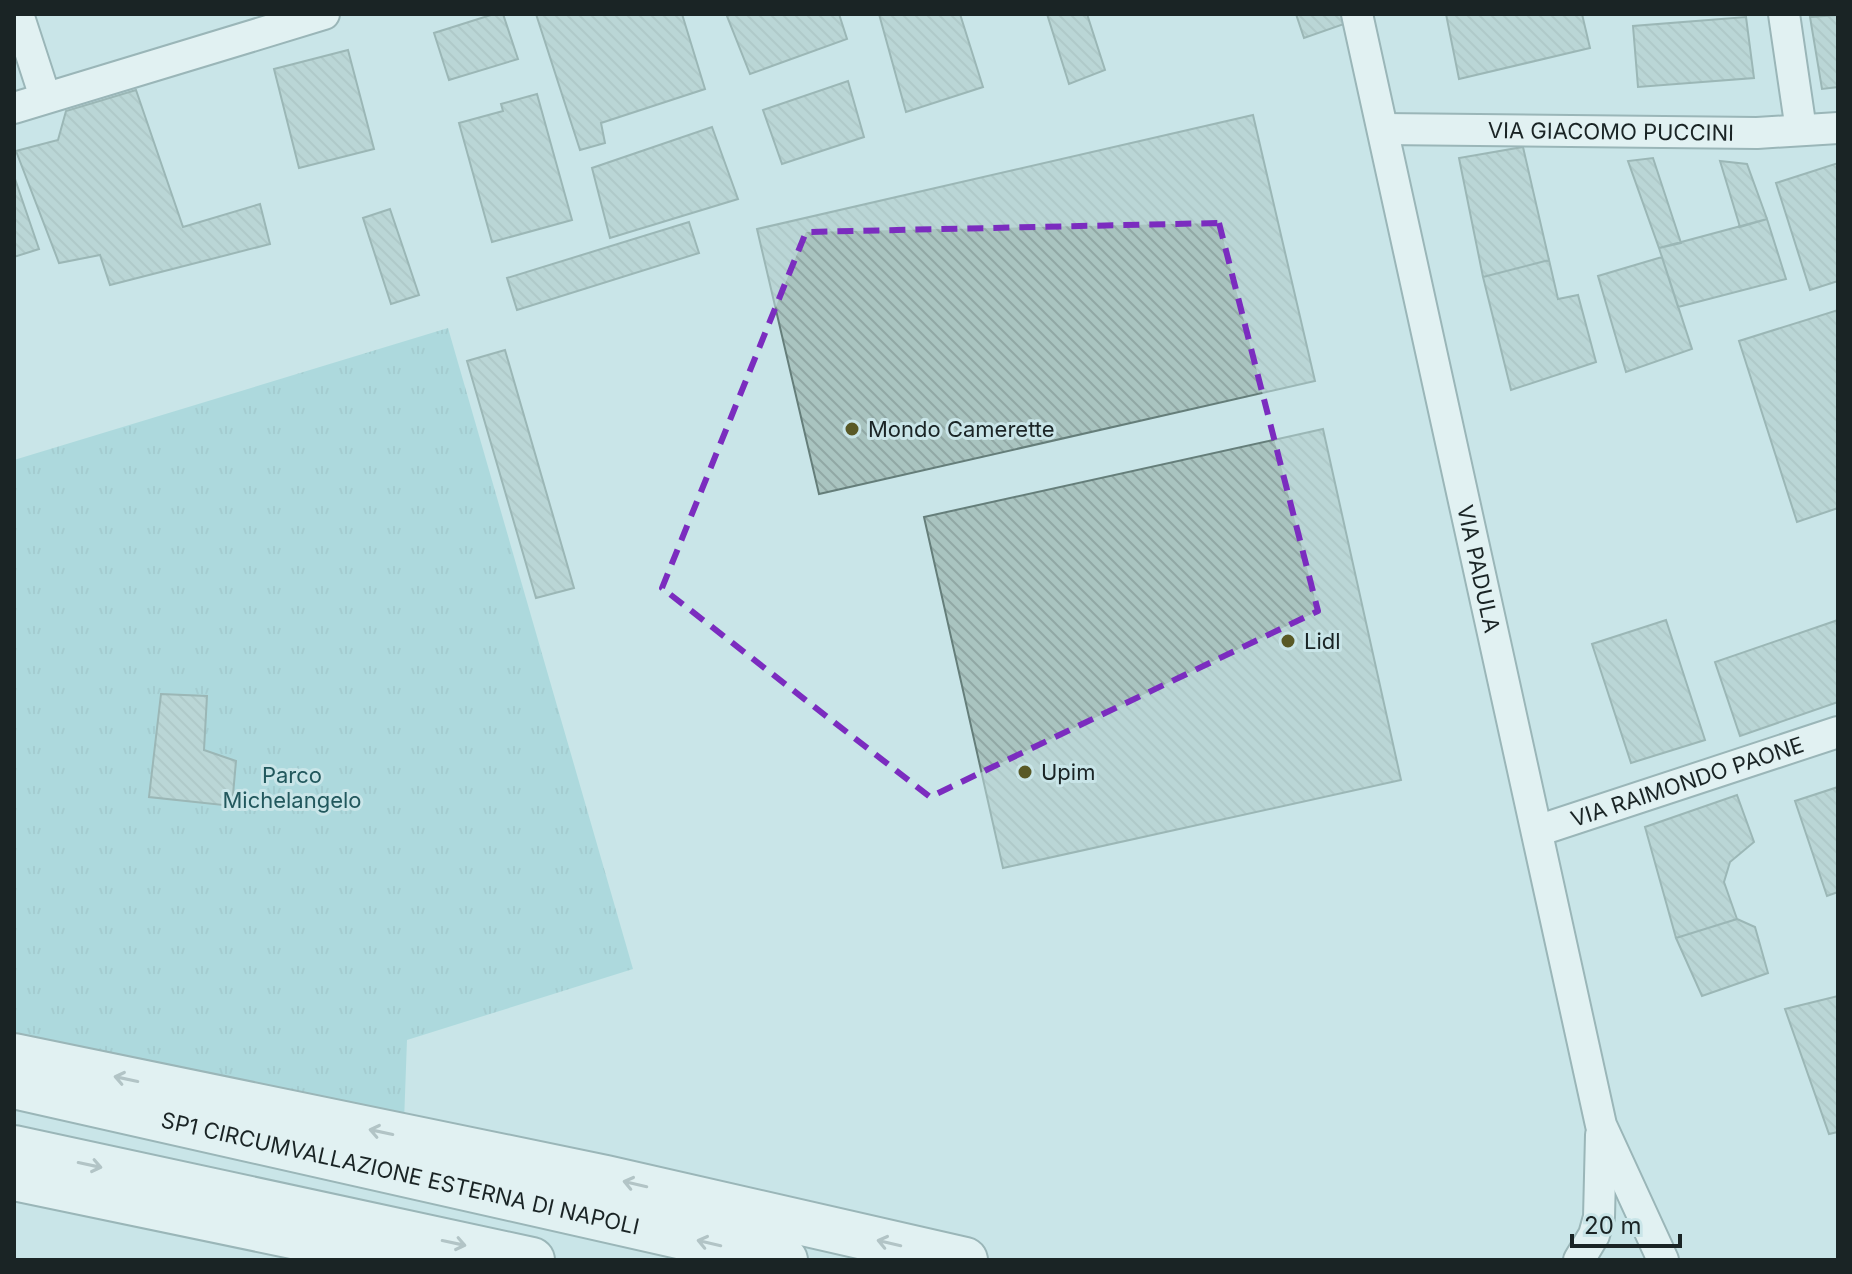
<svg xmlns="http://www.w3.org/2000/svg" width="1852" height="1274" font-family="Inter,sans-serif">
	<defs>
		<pattern id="park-tufts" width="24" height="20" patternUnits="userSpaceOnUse" patternTransform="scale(2)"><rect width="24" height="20" fill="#8ccbd1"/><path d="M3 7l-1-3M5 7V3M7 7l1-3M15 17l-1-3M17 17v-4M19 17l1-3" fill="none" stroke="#78aeb3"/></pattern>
		<pattern id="building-back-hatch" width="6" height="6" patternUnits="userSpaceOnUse" patternTransform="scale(2)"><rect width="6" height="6" fill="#a9c4c0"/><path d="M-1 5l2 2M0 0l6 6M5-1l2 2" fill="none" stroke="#91a8a5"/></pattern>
	</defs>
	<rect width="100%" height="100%" fill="#c9e5e8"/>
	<!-- park -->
	<path fill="url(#park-tufts)" d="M448,328L633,969L407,1040L404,1122L14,1035V460Z"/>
	<!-- building -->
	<path fill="url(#building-back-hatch)" stroke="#657e7a" stroke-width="2" d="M494,14H503L518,59L449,80L434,33Z
		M536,14H682L705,89L601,123L605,143L580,150Z
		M733,14H839L847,39L750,74L727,16Z
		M879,14H960L983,87L906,112Z
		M1047,14H1087L1105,70L1069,84Z
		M1296,14H1344L1347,23L1304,38Z
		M1446,14H1582L1590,48L1459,79Z
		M1838,15V87L1822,89L1810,17Z
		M1746,17L1754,78L1638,87L1633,26Z
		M348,50L374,149L299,168L274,69Z
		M848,81L864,137L782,164L763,110Z
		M136,90L183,227L260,204L270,244L110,285L100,255L59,263L16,151L58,140L66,111Z
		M537,94L572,220L492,242L459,123L503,111L501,104Z
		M1253,115L1315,381L819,494L757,229Z
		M712,127L738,199L610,238L592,168Z
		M1523,147L1549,260L1483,277L1459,158Z
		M1653,158L1681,243L1659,248L1628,161Z
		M1720,161L1747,164L1767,219L1740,227Z
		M1838,163V281L1810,290L1776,183Z
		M14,176L39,249L14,257Z
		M390,209L419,295L391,304L363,218Z
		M1767,219L1786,279L1678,307L1659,248Z
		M689,222L699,253L517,310L507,278Z
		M1662,257L1692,349L1626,372L1598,276Z
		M1549,260L1558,299L1578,295L1596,362L1511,390L1483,277Z
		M1838,310V508L1797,522L1739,341Z
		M505,350L574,588L536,598L467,361Z
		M1323,429L1401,780L1003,868L924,517Z
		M1666,620L1705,740L1631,763L1592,644Z
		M1838,620V702L1740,736L1715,662Z
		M161,694L207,696L204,750L236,761L232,806L149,797Z
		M1838,787V892L1827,896L1795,801Z
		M1737,795L1754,842L1730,862L1724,882L1737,919L1676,938L1645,827Z
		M1737,919L1755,927L1768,973L1702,996L1676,938Z
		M1838,996V1132L1829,1134L1785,1009Z"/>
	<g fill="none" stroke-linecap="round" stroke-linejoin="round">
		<!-- minor casing -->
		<g stroke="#637c7f" stroke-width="34">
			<g id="minor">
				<path d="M18,14L45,97"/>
				<path id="s1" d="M1357,14L1601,1125L1663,1260"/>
				<path d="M1784,14L1801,130"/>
				<path d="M14,108L324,14"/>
				<path id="s2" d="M1383,129L1757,133L1838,128"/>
				<path id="s3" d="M1537,831L1838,732"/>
				<path d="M1579,1260L1594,1235L1599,1217L1601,1135"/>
			</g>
		</g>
		<!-- primary casing -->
		<g stroke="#637c7f" stroke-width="48">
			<path id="primary" d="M14,1056L606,1178L965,1260
				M14,1178L408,1260"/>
		</g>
		<!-- trunk casing -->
		<g stroke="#637c7f" stroke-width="48">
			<g id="trunk">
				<path id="s4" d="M14,1086L785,1260"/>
				<path d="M14,1148L532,1260"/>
			</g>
		</g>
		<!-- minor -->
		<use href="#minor" stroke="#fff" stroke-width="30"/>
		<!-- primary -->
		<use href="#primary" stroke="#fff" stroke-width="44"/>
		<!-- trunk -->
		<use href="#trunk" stroke="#fff" stroke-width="44"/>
	</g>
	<!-- one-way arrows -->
	<defs><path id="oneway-shaft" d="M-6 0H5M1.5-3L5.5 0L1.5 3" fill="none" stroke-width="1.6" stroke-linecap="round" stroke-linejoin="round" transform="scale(2)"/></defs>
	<g stroke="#989c9d">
		<use href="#oneway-shaft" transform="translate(126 1079) rotate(-168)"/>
		<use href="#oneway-shaft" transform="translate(381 1132) rotate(-168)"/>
		<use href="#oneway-shaft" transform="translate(90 1165) rotate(12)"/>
		<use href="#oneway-shaft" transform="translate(635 1184) rotate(-167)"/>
		<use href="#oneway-shaft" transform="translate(454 1243) rotate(12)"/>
		<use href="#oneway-shaft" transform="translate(709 1243) rotate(-167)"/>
		<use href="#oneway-shaft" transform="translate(889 1243) rotate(-167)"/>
	</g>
	<!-- marked area -->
	<path d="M0 0H1852V1274H0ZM1219,223L1318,611L930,797L662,588L806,232Z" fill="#c9e5e8" fill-opacity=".55" fill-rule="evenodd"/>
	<path fill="none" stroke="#7b2cbf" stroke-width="6" stroke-dasharray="16 10" stroke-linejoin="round" d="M1219,223L1318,611L930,797L662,588L806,232Z"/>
	<!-- markers -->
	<g fill="#595926" stroke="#c9e5e8" stroke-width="3">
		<circle cx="852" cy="429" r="8"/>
		<circle cx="1288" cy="641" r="8"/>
		<circle cx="1025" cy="772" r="8"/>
	</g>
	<g text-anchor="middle" stroke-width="6" stroke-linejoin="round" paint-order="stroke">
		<!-- street labels -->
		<g font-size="22" fill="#1a2425" stroke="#c9e5e8">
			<text dy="8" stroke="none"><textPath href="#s2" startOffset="228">VIA GIACOMO PUCCINI</textPath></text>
			<text dy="8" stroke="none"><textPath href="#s1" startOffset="568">VIA PADULA</textPath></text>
			<text dy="8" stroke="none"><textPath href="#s3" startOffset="158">VIA RAIMONDO PAONE</textPath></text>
			<text dy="8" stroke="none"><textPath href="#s4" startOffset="396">SP1 CIRCUMVALLAZIONE ESTERNA DI NAPOLI</textPath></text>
		</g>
		<!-- poi labels -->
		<g font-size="22" fill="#1a2425" stroke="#c9e5e8" text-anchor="start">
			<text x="868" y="437">Mondo Camerette</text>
			<text x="1304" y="649">Lidl</text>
			<text x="1041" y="780">Upim</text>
		</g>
		<!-- park labels -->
		<g font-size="22" fill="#22585d" stroke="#c9e5e8">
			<text x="292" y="783">Parco<tspan x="292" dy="25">Michelangelo</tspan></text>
		</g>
	</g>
	<!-- border -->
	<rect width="1852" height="1274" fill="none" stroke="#1a2425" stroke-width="32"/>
	<!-- scale -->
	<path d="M1572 1234v12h108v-12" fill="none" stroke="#1a2425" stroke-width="4"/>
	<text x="1584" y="1234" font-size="24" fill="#1a2425" stroke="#c9e5e8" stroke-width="6" paint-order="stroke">20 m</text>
</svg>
